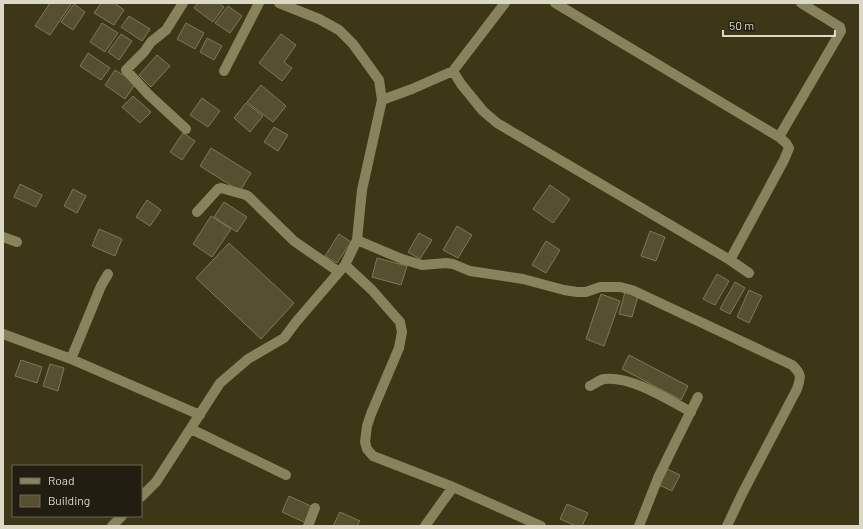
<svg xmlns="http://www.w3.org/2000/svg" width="863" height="529" font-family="Barlow,sans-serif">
	<rect width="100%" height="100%" fill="#3d3717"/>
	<!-- building -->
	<path fill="#565030" stroke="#7e7856" d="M50,3H72L50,35L35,26Z
		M101,3H114L124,10L114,25L94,13Z
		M198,3H219L224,7L213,22L194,8Z
		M74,4L85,12L73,30L61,22Z
		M228,6L242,16L230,33L215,23Z
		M129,16L150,29L142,41L121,27Z
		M102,23L118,33L105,52L90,42Z
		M186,23L204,33L195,49L177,39Z
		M121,34L132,41L119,60L108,52Z
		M281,34L296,45L284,62L292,68L282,81L259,63Z
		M207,38L222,46L214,60L200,52Z
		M88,53L110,68L101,80L80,66Z
		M157,55L170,66L151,87L139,75Z
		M115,70L136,83L125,99L105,85Z
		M261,85L286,106L273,122L247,102Z
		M133,96L151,112L140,123L122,107Z
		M202,98L220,111L208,127L190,115Z
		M246,103L263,116L250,132L234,118Z
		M274,127L288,135L278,151L264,142Z
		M183,133L195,141L182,160L170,152Z
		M211,148L251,173L240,191L200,166Z
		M20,184L42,195L36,207L14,197Z
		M550,185L570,199L553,223L533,209Z
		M73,189L86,196L77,213L64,206Z
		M147,200L161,210L150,226L136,217Z
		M224,202L247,217L237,232L214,217Z
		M211,216L231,229L212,257L193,244Z
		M457,226L472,235L458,258L443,250Z
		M99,229L122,239L115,256L92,246Z
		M650,231L665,237L656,261L641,256Z
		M419,233L432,240L420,259L408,252Z
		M339,234L351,242L337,263L325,256Z
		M546,241L560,250L546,273L532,265Z
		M229,243L294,303L261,339L196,278Z
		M377,258L407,266L401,285L372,277Z
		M717,274L729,281L715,305L703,299Z
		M735,282L745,288L730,314L720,309Z
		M749,290L762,296L749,323L737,317Z
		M625,292L638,296L632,317L619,314Z
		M601,294L620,301L604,346L586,339Z
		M629,355L688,386L681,400L622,369Z
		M21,360L42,367L37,383L15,376Z
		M50,364L64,368L58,391L43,386Z
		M667,469L680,475L672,491L659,485Z
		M289,496L313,507L306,523L282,512Z
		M567,504L588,513L582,526H576L560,519Z
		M340,512L360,521L357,526H333Z"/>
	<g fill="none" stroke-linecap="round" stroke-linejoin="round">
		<!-- minor -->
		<path stroke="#88825d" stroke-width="10" d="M183,3L166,30L151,42L144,52L126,70L148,94L186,129
			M555,3L779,137L786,143L789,148L784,160L730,260
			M224,71L259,3
			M453,71L461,84L483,111L497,123L730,260L749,273
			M382,100L412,89L453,71L505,3
			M779,137L841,31L840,27L801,3
			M197,212L218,189L221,188L246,195L249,197L294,241L339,272
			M3,237L17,242
			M357,240L402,259L422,265L446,263L453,264L470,271L523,279L564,290L577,292H586L600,287H620L632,290L792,365C802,374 801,377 797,389L742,494L727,526
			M345,265L372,290L400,322L402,332L399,348L371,414L367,426L365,442L367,449L373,456L453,487L541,526
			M3,334L71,359L200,415
			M71,359L101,286L108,274
			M590,386C595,384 599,380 604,379C632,376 667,399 691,412
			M191,429L286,475
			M141,497L156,482L220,383L248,359L284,338L296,322L345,265L357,240L362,190L382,100L379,80L353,44L339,30L319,19L279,3
			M112,526L122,516
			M308,526L315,508
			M425,526L453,487
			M639,526L658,478L674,445L698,397"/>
	</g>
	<!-- border -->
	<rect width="863" height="529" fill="none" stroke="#dbd8c6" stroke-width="8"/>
	<!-- legend -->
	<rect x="12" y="465" width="130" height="52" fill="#211e11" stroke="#6b6859"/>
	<rect x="20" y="478" width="20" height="6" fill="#88825d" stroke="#6b6859"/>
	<text x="48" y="485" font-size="12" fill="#dbd8c6">Road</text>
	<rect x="20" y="495" width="20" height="12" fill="#565030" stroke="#6b6859"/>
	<text x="48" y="505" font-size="12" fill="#dbd8c6">Building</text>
	<!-- scale -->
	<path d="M723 30v6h112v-6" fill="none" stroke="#dbd8c6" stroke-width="2"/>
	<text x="729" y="30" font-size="12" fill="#dbd8c6" stroke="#211e11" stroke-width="3" paint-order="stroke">50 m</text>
</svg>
